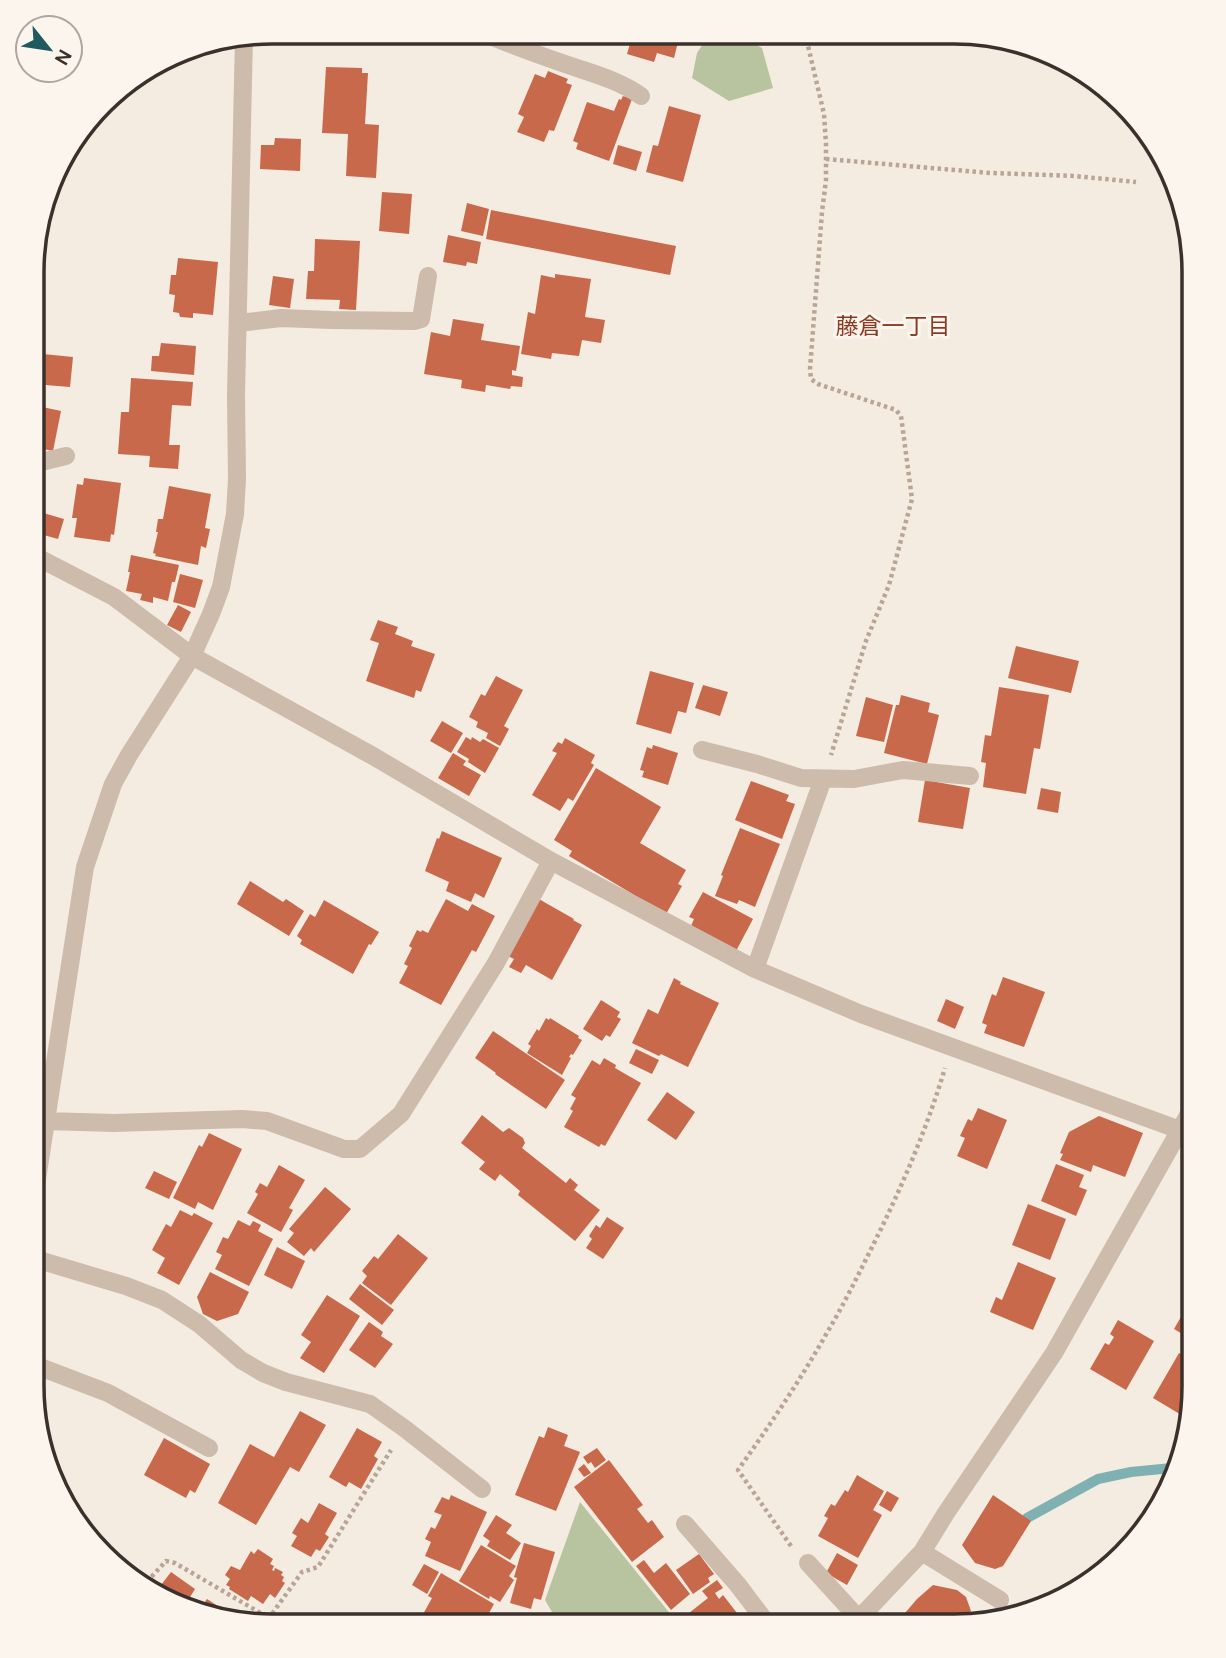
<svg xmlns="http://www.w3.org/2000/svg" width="1226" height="1658" font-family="'DM Sans','Noto Sans JP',sans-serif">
	<rect width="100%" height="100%" fill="#f4ebe1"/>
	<!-- green -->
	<path fill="#b8c4a0" d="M710,33H734L762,48L773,88L729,101L692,78L697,53Z
		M580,1502L680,1626L544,1625L543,1623L552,1612L545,1600Z"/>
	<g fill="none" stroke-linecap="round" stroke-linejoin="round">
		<!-- stream -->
		<path stroke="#7fb0b2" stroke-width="10" d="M1027,1518L1098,1479L1131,1472L1172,1468"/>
	</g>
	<!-- building -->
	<path fill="#c8694b" d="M633,33H663L661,38L678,42L674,58L657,53L654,62L627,54Z
		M326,67L362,68V73H368L365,124L379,125L376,178L346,176L348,134L322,133Z
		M548,71L568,79L566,83L572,85L554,131L549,130L544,142L517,132L524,117L518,114L535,74L545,78Z
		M623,96L632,99L609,161L576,149L578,143L573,141L587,102L614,111L619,99L621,100Z
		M669,106L701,115L683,182L646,172L653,145L658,146Z
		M275,138L301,139L300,171L260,169L261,145H274Z
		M618,145L642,152L636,171L613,164Z
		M382,192L412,194L409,234L379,231Z
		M467,203L489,209L483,236L461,231Z
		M491,210L676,246L670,275L486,239Z
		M448,235L481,242L477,264L467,262L466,266L443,262Z
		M315,239L360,241L356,310L339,309L340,300L306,299L308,271H314Z
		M178,258L218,262L213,315L193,313V318L180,317L179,313L173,312L175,295L169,294L171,275H176Z
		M555,274L591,279L585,317L605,320L601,343L582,340L579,356L552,353L551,359L521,354L528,312L535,314L541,275L555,278Z
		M273,276L294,279L290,308L269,305Z
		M453,319L484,324L481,340L520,346L516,371L512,370V375L523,377L522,387L511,386L510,389L486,385L485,392L461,388L462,380L424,374L431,332L450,336Z
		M161,343L196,346L194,375L151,371L152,356H159Z
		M33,353L73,357L70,387L33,384Z
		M131,378L193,382L191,406L172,405L169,445H180L178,469L149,467L150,456L118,454L121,412H129Z
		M33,405L61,411L53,451L33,447Z
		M84,478L121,483L114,535L111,534L110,542L74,537L77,518H72L77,484L83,485Z
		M169,486L211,494L205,528L210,529L206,548L201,546L198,565L155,556L156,554L153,553L158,532H156L158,519H163Z
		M33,510L64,519L58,539L33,532Z
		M131,555L179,565L175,582H172L168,601L153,597V603L140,600L142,594L126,591L130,572H128Z
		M180,574L203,580L195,608L173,602Z
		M178,605L191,612L181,632L167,625Z
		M378,620L398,627L395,634L413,641L411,646L435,654L421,692L416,690L414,698L366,681L379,643L370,640Z
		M1016,646L1079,661L1071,693L1008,678Z
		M650,671L694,683L686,713L678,711L671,734L636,724Z
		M496,676L523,690L504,726L509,729L500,746L486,738L488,733L476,727L478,722L469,717L481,694L485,696Z
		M703,685L728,692L720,716L695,708Z
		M999,687L1049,695L1040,749L1034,748L1026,794L983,787L986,763L981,762L985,735L991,736Z
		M901,695L930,703L928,712L939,715L927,764L884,753L896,705H899Z
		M866,697L893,705L884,742L856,736Z
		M442,721L463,733L451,753L430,741Z
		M466,737L471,740L472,737L480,742L483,739L499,748L485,773L468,762L469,759L457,752Z
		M565,738L595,755L591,763L594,765L573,801L568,798L560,811L532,795L557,753L552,751L558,742L562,744Z
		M653,745L678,753L668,785L642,777L644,771L640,770L647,747L652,749Z
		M453,753L466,761L463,765L481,775L469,796L438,778Z
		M596,768L661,807L640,843L686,870L678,884L682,886L666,914L569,856L572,851L554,840Z
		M925,780L970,788L963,829L918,822Z
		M751,781L789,795L786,801L795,804L782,839L735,820Z
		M1041,788L1061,792L1058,813L1037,809Z
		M740,828L780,844L755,907L739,900L737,904L715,896L723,876L721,875Z
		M442,831L502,858L484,898L475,893L471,902L446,891L449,882L425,871L437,838L439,839Z
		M250,881L283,902L286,899L304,911L289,936L237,904Z
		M703,892L753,919L736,951L691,926L694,919L689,917Z
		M537,898L574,919L573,920L582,925L552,980L526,965L521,973L509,967L514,959L506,955Z
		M446,899L468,911L472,904L495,916L476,952L472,950L441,1005L399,983L408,966L404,964L412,948L409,946L417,930L421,932L422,930L428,933Z
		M324,900L379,932L371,945L369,944L353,974L300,944L302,940L297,936L310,914L315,917Z
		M1003,977L1045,992L1024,1047L984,1033L987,1025L982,1023L992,994L996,996Z
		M674,978L681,982L680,984L719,1003L688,1067L661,1054L659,1056L632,1043L648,1009L658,1014Z
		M946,999L964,1007L955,1029L937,1021Z
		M601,1000L620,1012L617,1017L621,1019L610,1037L606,1035L602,1041L583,1029Z
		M546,1018L549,1020L550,1018L579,1036L578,1038L582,1040L573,1055L571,1054L569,1057L571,1058L562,1075L527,1053L531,1046L528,1044L537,1029L539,1031Z
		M493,1031L565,1080L546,1109L495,1074L496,1073L475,1058Z
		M636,1049L659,1060L652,1074L629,1063Z
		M604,1058L616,1065L615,1068L641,1083L605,1146L601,1144L599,1147L564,1127L573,1111L570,1109L576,1098L571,1095L592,1060L600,1065Z
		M667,1092L695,1112L676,1140L647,1120Z
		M978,1108L1007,1120L987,1169L957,1156L965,1138L960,1136L968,1119L972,1121Z
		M482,1115L503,1132L509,1128L523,1138L525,1143L522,1148L566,1183L570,1178L578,1185L574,1190L600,1210L575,1241L518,1195L520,1191L500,1174L495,1181L479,1169L485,1162L461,1143Z
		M1099,1116L1143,1133L1125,1177L1093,1165L1091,1172L1060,1160L1063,1154L1060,1153L1069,1132Z
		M209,1133L242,1149L213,1210L198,1202L195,1209L173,1198L199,1145L202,1147Z
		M1056,1164L1084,1175L1079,1187L1087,1190L1076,1216L1041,1201Z
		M279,1165L305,1180L289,1208L293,1210L281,1232L247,1213L258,1194L255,1192L260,1183L267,1187Z
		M154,1171L177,1182L169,1199L145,1188Z
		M1194,1180V1220L1190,1218L1191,1215L1185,1212L1190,1203L1183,1199Z
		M325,1187L351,1209L314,1252L311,1248L304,1256L287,1242L294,1233L289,1229Z
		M1028,1204L1066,1219L1050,1260L1012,1245Z
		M180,1210L192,1216L194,1213L213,1223L179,1285L157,1273L165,1258L152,1250L166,1224L171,1227Z
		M607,1217L624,1228L603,1259L586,1248L592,1239L589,1236L596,1225L600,1228Z
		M238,1220L250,1226L253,1221L261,1225L258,1231L273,1239L249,1286L215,1269L222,1255L216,1252L223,1237L228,1239Z
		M398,1234L428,1258L391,1305L362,1283L367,1276L362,1271L374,1256L378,1259Z
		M277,1247L305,1261L292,1289L264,1275Z
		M1018,1262L1056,1278L1033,1330L990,1312L996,1297L1002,1300Z
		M210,1272L249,1292L238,1314L217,1321L203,1314L197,1297Z
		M360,1284L394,1310L382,1325L349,1299Z
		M1194,1294V1341L1174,1329Z
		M327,1295L360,1316L324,1373L300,1358L311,1342L301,1335Z
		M1118,1320L1154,1341L1126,1390L1090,1369L1105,1343L1109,1345L1114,1337L1110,1334Z
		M369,1322L383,1332L381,1336L393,1344L375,1368L349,1350Z
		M1179,1353L1194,1361V1403L1188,1419L1153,1398Z
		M300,1411L326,1425L299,1472L290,1467L256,1525L218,1503L250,1444L274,1457Z
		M548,1427L568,1435L564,1446L580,1452L556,1511L515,1495L539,1436L544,1438Z
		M357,1428L382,1442L374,1456L378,1459L361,1489L349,1482L346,1487L329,1477Z
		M164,1438L210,1464L195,1493L190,1490L186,1498L144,1475Z
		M597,1448L606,1460L595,1468L591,1462L588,1464L583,1457Z
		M609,1460L643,1505L637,1509L648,1523L652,1520L664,1537L632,1562L574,1487Z
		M584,1464L591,1473L584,1477L578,1469Z
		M857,1475L884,1491L873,1510L882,1515L858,1558L818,1536L828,1518L824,1516L831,1504L835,1506L845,1490L848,1492Z
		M887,1491L899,1498L891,1512L879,1505Z
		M451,1495L487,1512L460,1571L425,1556L431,1542L425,1539L431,1527L435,1529L442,1515L434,1512L442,1497L449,1500Z
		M993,1495L1031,1521L1003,1566L995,1569L975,1563L962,1545Z
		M319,1503L337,1513L325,1534L329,1537L320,1551L316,1549L311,1557L291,1546L297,1536L292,1533L301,1518L308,1523Z
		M496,1515L512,1525L506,1533L521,1543L510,1560L487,1546L490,1541L483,1536Z
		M524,1543L555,1552L541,1600L534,1598L531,1609L510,1603L517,1578L514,1577Z
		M481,1545L516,1566L509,1576L514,1580L500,1602L490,1596L489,1599L459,1581Z
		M258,1549L273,1559L270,1564L274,1566L272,1570L274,1571L275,1568L283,1572L281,1575L284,1577L282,1581L285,1583L275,1598L270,1594L263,1604L251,1596L248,1601L229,1589L230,1587L226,1585L230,1579L225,1575L231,1566L240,1570L251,1551L254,1554Z
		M837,1553L858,1565L847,1585L826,1573Z
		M699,1554L714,1574L708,1578L710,1582L693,1594L676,1570Z
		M644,1560L654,1573L666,1563L690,1594L671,1610L636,1566Z
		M424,1564L439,1572L427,1594L412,1585Z
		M171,1572L195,1589L187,1602L161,1585Z
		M441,1573L494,1604L483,1624L480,1622L479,1625H417L432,1598L428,1596Z
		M717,1580L723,1588L715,1593L719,1599L723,1595L737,1613L733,1616L738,1623L735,1626H688L687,1624L693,1619L689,1613L708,1598L702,1591Z
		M933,1585L957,1590L966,1597L971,1611L961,1625L955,1626H894L917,1599Z
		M207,1599L247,1625L241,1624L200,1609Z"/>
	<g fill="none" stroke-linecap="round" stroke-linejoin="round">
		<!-- path -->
		<path stroke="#b9a596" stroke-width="4.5" stroke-dasharray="3.5 3.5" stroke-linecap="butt" d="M805,33L824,114L826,144V180L822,212L810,369L811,379L818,384L896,410L901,416L912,499L889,585L866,641L831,755
			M826,159L990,173L1074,176L1136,182
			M791,1546L738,1470C770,1425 801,1379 828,1331C847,1299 863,1265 880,1231C906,1177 928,1125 945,1068
			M142,1587L166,1561L175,1563L269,1618
			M264,1625L302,1572L318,1567L391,1450"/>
		<!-- minor -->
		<path stroke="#cdbbac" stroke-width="18" d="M482,32C514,47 547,58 580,69C601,76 623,83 641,96
			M239,323L281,318L331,320L414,321L421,319L428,276
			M33,464L66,456
			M33,555L114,597L192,656L373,756L551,861L755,969L861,1014L1180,1130L1194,1138
			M702,750L757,764L801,778L854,779L903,770L970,776
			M755,969L823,779
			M46,1121L114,1123L242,1119L267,1121L344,1149H360L401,1114L496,963L551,861
			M32,1212L85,867L113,784L129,755L192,656L211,614L221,587L235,514L237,479L236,395L244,36
			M32,1258L126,1286L162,1300L199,1324L241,1360L263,1373L286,1382L370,1404L404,1428L482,1489
			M32,1364L108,1393L209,1448
			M685,1524L738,1585L769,1626
			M922,1552L1000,1600
			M808,1563L859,1619
			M852,1626L922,1552L946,1513L1054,1353L1194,1105"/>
	</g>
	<g text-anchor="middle" stroke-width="6" stroke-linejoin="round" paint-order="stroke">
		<!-- neighbourhood labels -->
		<g font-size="23" fill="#8c3b22" stroke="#fbf5ee">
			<text x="893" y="334">藤倉一丁目</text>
		</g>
	</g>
	<!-- crop -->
	<path d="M0 0H1226V1658H0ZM272 44H954A228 228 0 0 1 1182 272V1386A228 228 0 0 1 954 1614H272A228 228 0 0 1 44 1386V272A228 228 0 0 1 272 44Z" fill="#fbf5ee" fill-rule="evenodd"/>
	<path fill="none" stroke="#3b302b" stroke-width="3.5" d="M272 44H954A228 228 0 0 1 1182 272V1386A228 228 0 0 1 954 1614H272A228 228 0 0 1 44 1386V272A228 228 0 0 1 272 44Z"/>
	<!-- north arrow -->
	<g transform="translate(49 49) rotate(120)"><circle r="33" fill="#fbf5ee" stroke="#aea6a0" stroke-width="2"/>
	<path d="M0-5L12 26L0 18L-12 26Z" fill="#1f5a5e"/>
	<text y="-10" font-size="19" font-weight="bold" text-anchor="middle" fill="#3b302b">N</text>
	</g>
</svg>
